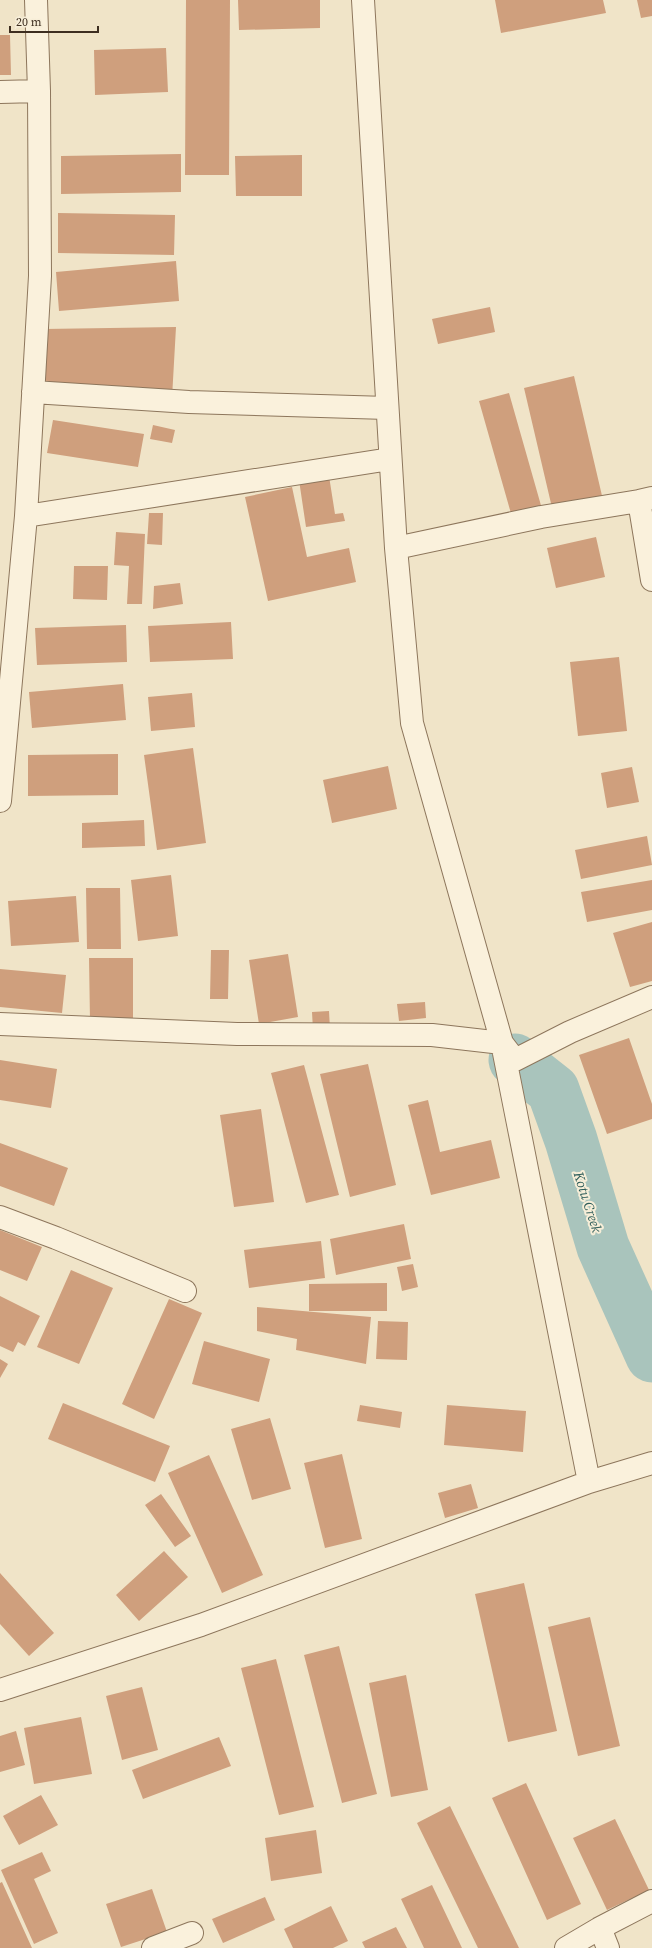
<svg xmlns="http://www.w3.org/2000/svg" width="652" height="1948" font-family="'Source Serif 4',serif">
	<rect width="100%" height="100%" fill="#f0e4c8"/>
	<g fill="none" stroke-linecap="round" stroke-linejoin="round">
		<!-- river -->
		<path stroke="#a9c4bc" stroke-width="53" d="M515,1060L553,1090L571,1140L603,1247L652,1356"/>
	</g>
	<!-- building -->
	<path fill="#cf9f7d" d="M186,0H230L229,175H185Z
		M238,0H320V28L239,30Z
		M495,0H603L606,13L501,33Z
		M637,0H652V16L641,18Z
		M0,35H10L11,75H0Z
		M166,48L168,92L95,95L94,50Z
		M181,154V192L61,194V156Z
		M302,155V196H236L235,156Z
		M58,213L175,215L174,255L58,253Z
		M176,261L179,301L59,311L56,272Z
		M490,307L495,332L438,344L432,319Z
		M176,327L172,398L40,387L44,329Z
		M574,376L603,500L553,512L524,388Z
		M509,393L542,509L512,517L479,401Z
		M53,420L144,434L138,467L47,453Z
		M153,425L175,430L172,443L150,439Z
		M329,476L335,514L343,513L345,521L306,527L299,480Z
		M292,487L307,557L349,548L356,582L268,601L245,497Z
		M149,513H163L162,545L147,544Z
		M116,532L145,534L142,604H127L129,566L114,565Z
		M596,537L605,577L556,588L547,548Z
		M74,566H108L107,600L73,599Z
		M180,583L183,604L153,609L154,586Z
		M231,622L233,659L150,662L148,626Z
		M126,625L127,662L37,665L35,628Z
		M619,657L627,731L578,736L570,662Z
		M123,684L126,720L32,728L29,692Z
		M192,693L195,727L151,731L148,697Z
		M193,748L206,843L157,850L144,755Z
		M118,754V795L28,796V755Z
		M388,766L397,809L332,823L323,780Z
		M632,767L639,802L607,808L601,773Z
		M144,820L145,846L82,848V823Z
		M647,836L652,865L581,879L575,850Z
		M171,875L178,936L138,941L131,880Z
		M652,880V910L587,922L581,892Z
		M86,888H120L121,949H87Z
		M76,896L79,942L11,946L8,901Z
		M652,922V981L630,987L613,933Z
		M211,950H229L228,999H210Z
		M288,954L298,1017L259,1024L249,960Z
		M89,958H133V1020H90Z
		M0,969L66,975L62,1013L0,1007Z
		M425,1002L426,1018L399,1021L397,1004Z
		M329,1011L330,1029L313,1030L312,1012Z
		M629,1038L652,1104V1119L607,1134L579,1055Z
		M0,1060L57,1069L51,1108L0,1100Z
		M368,1064L396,1185L350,1197L320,1074Z
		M304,1065L339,1195L306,1203L271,1073Z
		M428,1100L440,1152L491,1140L500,1178L431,1195L408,1105Z
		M261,1109L274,1202L234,1207L220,1115Z
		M0,1143L68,1168L54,1206L0,1186Z
		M404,1224L411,1259L336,1275L330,1239Z
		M0,1230L42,1247L27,1281L0,1270Z
		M321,1241L325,1278L249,1288L244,1250Z
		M413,1264L418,1287L402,1291L397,1267Z
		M71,1270L113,1288L79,1364L37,1347Z
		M387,1283V1311H309V1284Z
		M0,1296L40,1316L25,1346L18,1342L13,1352L0,1346Z
		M169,1299L202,1313L154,1419L122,1404Z
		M257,1307L371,1317L366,1364L296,1350L297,1339L257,1331Z
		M378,1321L408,1322L407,1360L376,1359Z
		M204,1341L270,1359L259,1402L192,1384Z
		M0,1359L8,1364L0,1378Z
		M63,1403L170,1446L155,1482L48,1439Z
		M360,1405L402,1412L400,1428L357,1421Z
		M447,1405L526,1411L523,1452L444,1445Z
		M270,1418L291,1489L252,1500L231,1429Z
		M342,1454L362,1539L325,1548L304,1463Z
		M209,1455L263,1575L222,1593L168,1473Z
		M471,1484L478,1508L445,1518L438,1493Z
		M161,1494L191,1536L175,1547L145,1505Z
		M164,1551L188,1577L139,1621L116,1595Z
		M0,1573L54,1633L29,1656L0,1624Z
		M524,1583L557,1731L508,1742L475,1594Z
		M590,1617L620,1746L578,1756L548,1627Z
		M339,1646L377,1794L342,1803L304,1655Z
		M276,1659L314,1807L279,1815L241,1668Z
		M406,1675L428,1790L391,1797L369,1683Z
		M142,1687L158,1750L122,1760L106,1696Z
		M81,1717L92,1774L34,1784L24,1728Z
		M16,1731L25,1765L0,1772V1736Z
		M219,1737L231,1766L143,1799L132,1770Z
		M526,1783L581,1904L547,1920L492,1798Z
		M41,1795L58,1825L19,1845L3,1816Z
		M450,1806L519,1948H478L417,1823Z
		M615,1819L649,1890L607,1910L573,1838Z
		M316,1830L322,1873L271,1881L265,1838Z
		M42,1852L51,1871L34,1879L58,1933L34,1944L1,1870Z
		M2,1882L32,1948H0V1883Z
		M432,1885L462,1948H424L401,1899Z
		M152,1889L167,1932L121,1947L106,1904Z
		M265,1897L275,1920L223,1943L212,1919Z
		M331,1906L348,1941L333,1948H293L284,1929Z
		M396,1927L407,1948H365L362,1942Z"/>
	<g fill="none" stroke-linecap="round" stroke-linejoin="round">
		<!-- minor casing -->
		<g stroke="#8d765c" stroke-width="24">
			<path id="minor" d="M363,0L396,548L412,723L502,1043L589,1482
				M0,92L39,91
				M33,392L189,402L387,408
				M639,501L652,580
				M26,516L40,276L39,91L36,0
				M396,548L541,517L639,501L652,498
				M0,801L26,516L390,459
				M0,1024L237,1034L432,1035L502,1043L515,1060L570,1032L652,997
				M0,1217L56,1238L185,1291
				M0,1690L201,1625L589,1482L652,1463
				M600,1928L608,1948
				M153,1948L192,1933
				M566,1948L600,1928L652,1901"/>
		</g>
		<!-- minor -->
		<use href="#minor" stroke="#faf1dc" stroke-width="22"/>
	</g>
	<g text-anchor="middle" stroke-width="4" stroke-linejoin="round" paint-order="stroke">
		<!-- water labels -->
		<g font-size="14" font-style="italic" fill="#2f5d5a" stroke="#f7eed8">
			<text transform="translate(588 1202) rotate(72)" y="5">Kotu Creek</text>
		</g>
	</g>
	<!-- scale -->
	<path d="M10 26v6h88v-6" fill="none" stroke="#3d2e20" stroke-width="2"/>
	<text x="16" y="26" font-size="12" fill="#3d2e20" stroke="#f7eed8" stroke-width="3" paint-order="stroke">20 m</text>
</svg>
